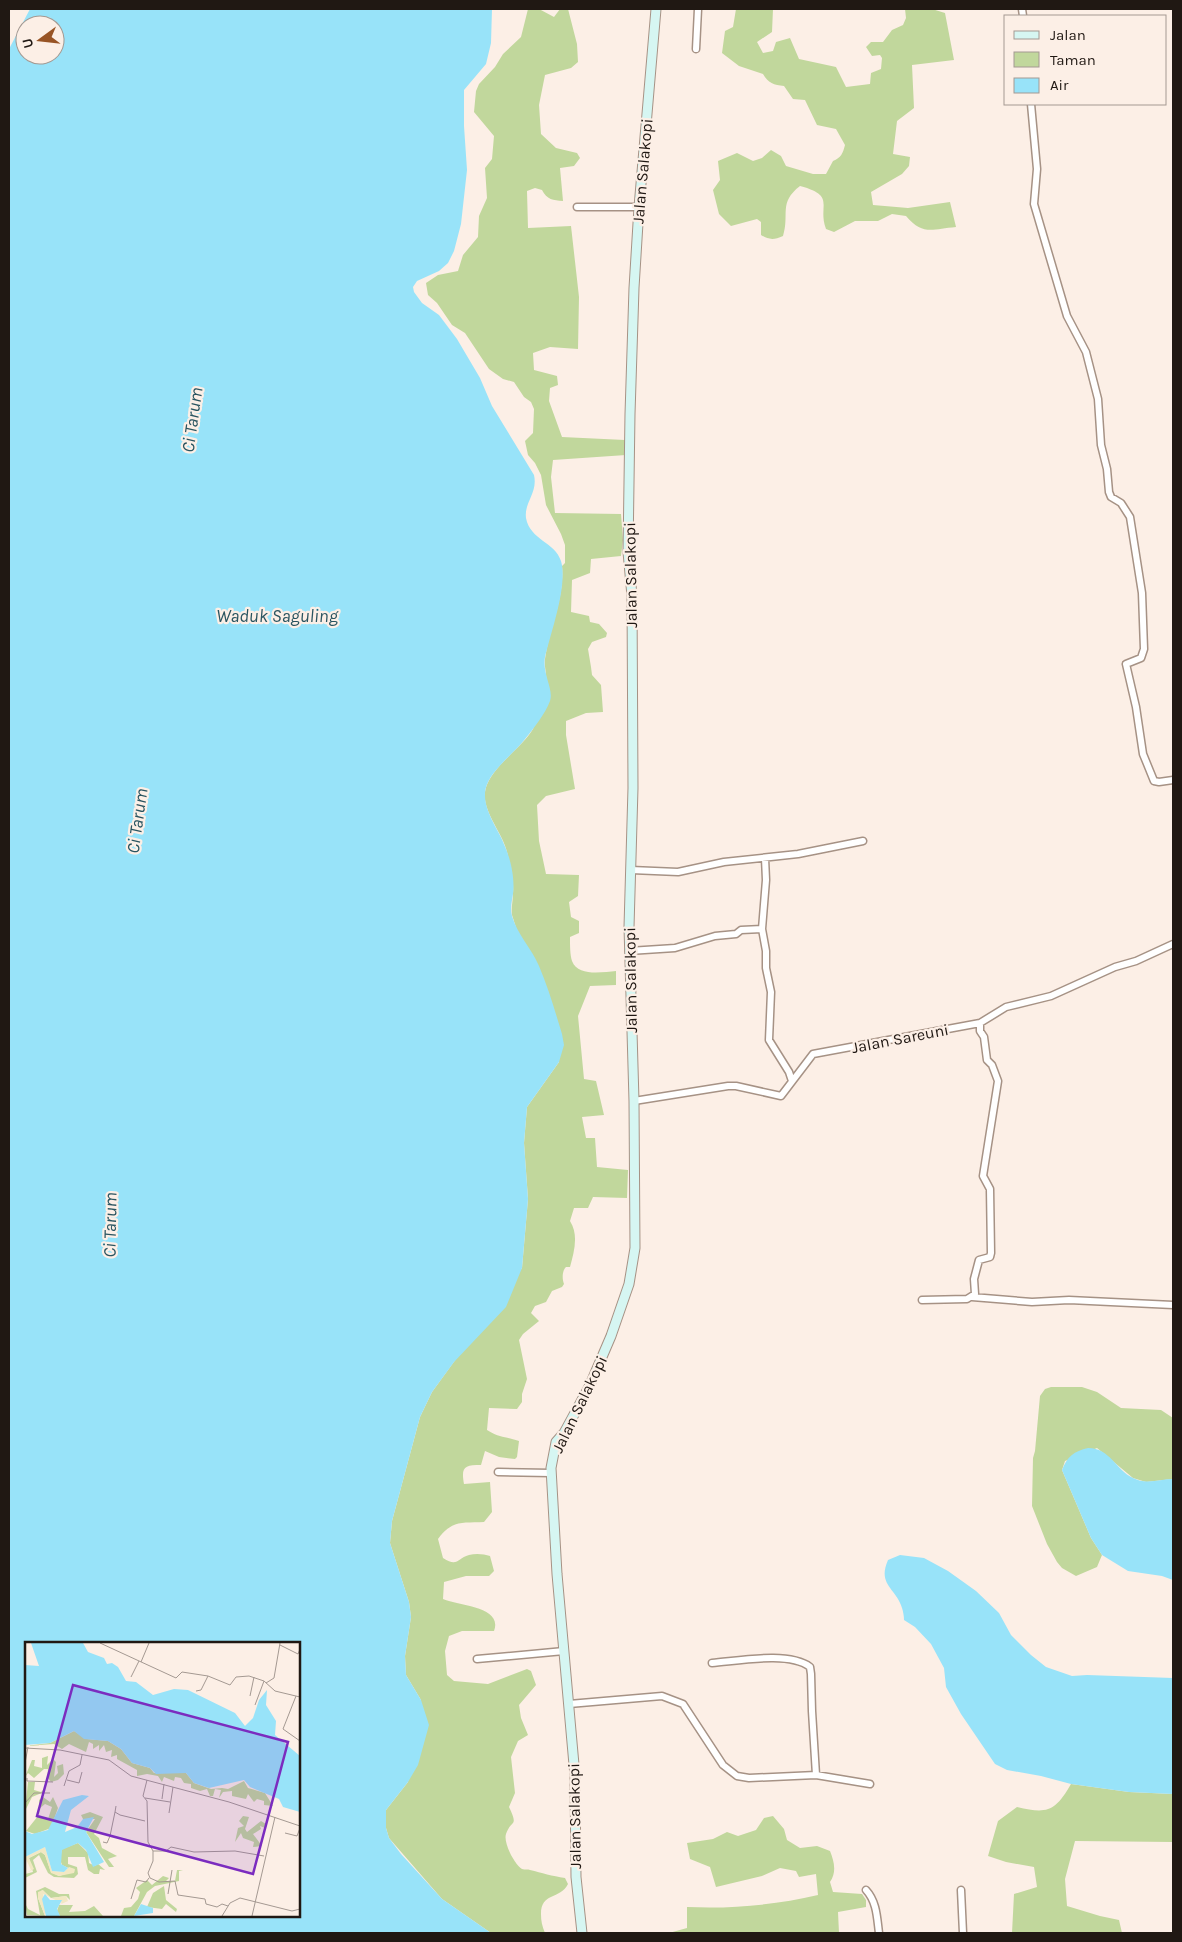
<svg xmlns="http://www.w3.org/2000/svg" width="1182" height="1942" font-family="Karla,sans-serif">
	<rect width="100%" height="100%" fill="#fcefe6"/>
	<!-- green -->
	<path fill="#c1d79c" d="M528,9H539L554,17L560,9H568L577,44L578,62L571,68L545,75L539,105L541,134L556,148L577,153L580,158L574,166L560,168L563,201C553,200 547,200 542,190L535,188L527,191L528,228L571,226L579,297L578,349L550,347L533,353L534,370L557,376L558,385L550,388L549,401L562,437L625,440L626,455L553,460L551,477L555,513L621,514L623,540L621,556L591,559L590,573L572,580L571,612L589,616L590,622L599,624L607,633L606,637L592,642L588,649L591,667L592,675L601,685L603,712L586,713L566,721V735L575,789L546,796L537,805L539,841L546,874L579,875L578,896L569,902L571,917L579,921V933L570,937C570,945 570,955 572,961C578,977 603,972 616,971V985L590,986L578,1016L584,1079L596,1081L604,1115L582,1117L586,1138H595L597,1167L628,1170L627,1198L593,1197L588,1208H574L570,1221C579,1235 574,1252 570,1267H566C562,1271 562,1279 564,1284L562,1287L552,1291L546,1302L535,1306L531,1313L539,1321L523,1334L519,1340L527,1379L522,1394V1402L517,1409L489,1408L487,1430C502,1439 505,1436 519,1441L517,1457L515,1459L499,1457L485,1451L481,1465C464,1465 461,1467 464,1484L490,1482L492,1512L484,1522C462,1523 452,1520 438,1539L443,1558C458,1568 457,1558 469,1555C476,1553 484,1554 490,1556L494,1571L489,1576H466L444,1582L443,1599C461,1606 503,1607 494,1631H462L449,1636L445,1651L447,1675L454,1681L488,1684L527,1669L531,1671L536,1685L519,1705L521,1718L528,1735L518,1741L511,1757L515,1793L509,1807C519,1828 511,1819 506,1834C503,1843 515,1865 522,1869C525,1870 528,1869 530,1870C542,1873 552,1876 565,1878L568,1884C560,1900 541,1892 541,1914C541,1921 542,1926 545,1933H491L442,1899L389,1838L386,1828V1810L408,1782L421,1700L406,1675L405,1656L411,1617L409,1602L390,1543L392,1521L420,1417L432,1392L522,1268L528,1199L524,1143L527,1107L559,1062L512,915C511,907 513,901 513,893C514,881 510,864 507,852C503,834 482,811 485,792C488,769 522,748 533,729C538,718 544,694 546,681C547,674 544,667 545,659C549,628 565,597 562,566L565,563V545L561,534L546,505L541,475L535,463L528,455L525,441L533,433L534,409L531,402L524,397L514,382L503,379L489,369L465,333L452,325L437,303L428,295L426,283L438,275L458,271L463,255L478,237L479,216L487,198L485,168L492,159L494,136L474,112L476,91L479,84L495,67L503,54L521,37Z
		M736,9H773L772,32L757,42L763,53L773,51L776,42L790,38L799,59L836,67L846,87L870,84L871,73L881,69L882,58L880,55L872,56L866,47L871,42H883L892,30L903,25L906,18L905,9H932L945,13L954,60L912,65L914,108L897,121L893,154L910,157L909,166L902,174L871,192L873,205L908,208L950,202L956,227C932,229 923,236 906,216L892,214L878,221H855L834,232L826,229C817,205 837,196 800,186C778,203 790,214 783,236C774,240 769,240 761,235V222L757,219L731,226L719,214L713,190L720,180L718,161L737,153L753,161L762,158L771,150L781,156L786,166L813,174H826L833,161C841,158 843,153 845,145L836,129L817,125L805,100L793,99L784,86C774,85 768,83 763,74L739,66L722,53L725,31L733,27Z
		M1051,1387H1082L1097,1392L1121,1408L1161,1410L1173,1418V1479L1146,1482L1133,1478L1097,1448L1065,1461L1062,1470L1091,1538L1102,1555L1097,1567L1076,1576L1062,1568L1057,1562L1047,1544L1032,1506L1033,1458L1035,1451L1040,1396L1045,1389Z
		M1071,1784L1129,1792L1173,1794V1842L1075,1841L1065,1879L1067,1906L1100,1916L1119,1920L1122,1933H1012L1014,1894L1037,1887L1034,1867L1006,1862L988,1856L998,1821L1017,1807C1047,1814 1055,1812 1071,1784Z
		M773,1816L784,1829L787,1840L800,1848L817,1846L830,1851C834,1861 837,1872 830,1882L833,1892L862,1894L866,1900V1907L838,1912L839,1933H669L687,1928V1907C732,1909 775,1905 818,1895L816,1874L799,1877L796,1871L780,1868L762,1876L716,1887L710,1867L690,1859L687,1843L713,1839L727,1832L738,1836L756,1830L764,1818Z"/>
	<!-- water -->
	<path fill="#98e3f9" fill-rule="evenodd" d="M30,9H492L491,43L486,64L464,90V126L467,170L461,224L454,251L448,263L439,271L417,281L413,287L414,292L422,303L439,315L457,339L480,378L492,406L534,475C538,493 524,502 526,518C530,540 555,542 561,561C568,585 551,632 545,657C542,674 554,689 550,701C545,714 534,728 525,739C514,754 486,773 485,793C484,813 500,831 506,849C511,861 515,880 513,894C512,901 510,908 512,916C517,934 532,949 539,966C548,987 555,1011 562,1034L564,1045L559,1062L527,1107L524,1143L528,1199L522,1268L506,1307L454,1362L432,1392L420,1417L392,1521L390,1543L409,1602L411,1617L405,1656L406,1675L421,1700L429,1725L418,1765L408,1782L386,1810V1828L389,1838L401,1854L442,1899L491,1933H9V49ZM25,25H55V55H25ZM26,1643H299V1916H26Z
		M1088,1448C1110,1448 1116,1470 1133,1478C1146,1485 1160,1479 1173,1479V1580L1162,1576L1128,1571L1102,1555L1091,1538L1062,1470C1067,1457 1074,1451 1088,1448Z
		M900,1555L924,1558L948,1571L976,1591L999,1613L1011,1635L1031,1655L1046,1667L1072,1676L1087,1675L1173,1678V1794L1129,1792L1071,1784L1041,1776L1007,1770L995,1764L961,1714L946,1687L944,1668L931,1644L915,1627L904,1620C904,1616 903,1611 902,1608C896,1588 877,1585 888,1560Z"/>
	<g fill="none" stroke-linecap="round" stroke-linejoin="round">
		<!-- street casing -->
		<g stroke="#a69285" stroke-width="9">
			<path id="street" d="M1022,9L1023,16
				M696,49L698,9
				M1031,104L1037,169L1034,204L1067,316L1086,352L1098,399L1101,445L1107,469L1109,492L1111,497L1121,503L1130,517L1142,593L1144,649L1141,658L1126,664L1136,707L1143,754L1154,781L1159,782L1173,780
				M577,207H639
				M765,858L766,880L762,929L766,951V968L771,992L769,1040L789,1072L792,1081
				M631,870L678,872L724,862L798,854L863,841
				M629,951L675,948L715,936L736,934L741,930L762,929
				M634,1101L728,1086H736L781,1096L813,1054L980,1023L1006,1007L1051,996L1115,967L1136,961L1173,944
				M972,1297L1032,1302L1069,1300L1173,1305
				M922,1300L967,1299L975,1294L974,1279L979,1260L990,1257L991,1253L990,1189L983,1176L998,1081L992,1065L987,1060L984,1037L980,1031V1023
				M498,1472L551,1473
				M477,1659L564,1651
				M712,1663C738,1661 789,1651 810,1667L811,1674L812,1711L816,1775
				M569,1704L662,1696L683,1704L723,1765L737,1776L749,1778L816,1775L870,1784
				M866,1890C877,1902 877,1918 879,1933
				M961,1890L963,1933"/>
		</g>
		<!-- secondary casing -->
		<g stroke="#a69285" stroke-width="11">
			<path id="secondary" d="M582,1933L576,1877L575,1776L557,1574L551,1468L556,1442L564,1433L590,1385L611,1336L629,1284L635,1248L634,1101L629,927L633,788L632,596L628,552L630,414L634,288L639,207L656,9"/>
		</g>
		<!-- street -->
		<use href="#street" stroke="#fff" stroke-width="6"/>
		<!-- secondary -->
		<use href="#secondary" stroke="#d6f6f2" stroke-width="9"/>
	</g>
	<g text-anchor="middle" stroke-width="4.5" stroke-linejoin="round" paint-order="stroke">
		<!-- street labels -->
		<g font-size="16" fill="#201813" stroke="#fcefe6">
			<text transform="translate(642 171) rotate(-85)" y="6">Jalan Salakopi</text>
			<text transform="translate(630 575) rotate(-91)" y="6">Jalan Salakopi</text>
			<text transform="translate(630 980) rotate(-91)" y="6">Jalan Salakopi</text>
			<text transform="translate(900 1038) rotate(-11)" y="6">Jalan Sareuni</text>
			<text transform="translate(579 1404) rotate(-64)" y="6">Jalan Salakopi</text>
			<text transform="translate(574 1816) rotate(-91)" y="6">Jalan Salakopi</text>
		</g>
		<!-- water labels -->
		<g font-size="18" font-style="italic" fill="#295460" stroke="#fcefe6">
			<text transform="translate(192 420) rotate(-82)" y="6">Ci Tarum</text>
			<text x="277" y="622">Waduk Saguling</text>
			<text transform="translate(137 821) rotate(-82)" y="6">Ci Tarum</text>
			<text transform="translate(110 1225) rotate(-89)" y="6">Ci Tarum</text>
		</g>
	</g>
	<!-- overview -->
	<g transform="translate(25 1642)">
		<rect width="275" height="275" fill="#fcefe6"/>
		<path d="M49,89L62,97L83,99L96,107L107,121L125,126L129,131H161L169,141L186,147L197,146L203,147L219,139L223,146L240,151L248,164L239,163V159L232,157L229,160L223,152L221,157L207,154V149L198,150L194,156L196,148L190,147L188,154H185L182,147L175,149L166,146V142L159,141L156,136L150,135L149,139L139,135L137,140L133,134L122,132L112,134V128L92,117V113L86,115L87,108L81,110L79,103L74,109V103L68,107V102L64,100L61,110L44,102L37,107L29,102L0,104L25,101ZM23,114L22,123L28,117L31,120L29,135L33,131L32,124L38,122L39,132L33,138L26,140L23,136L22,139L23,127H19L9,136L3,131L0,135L7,118H10L9,124L17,126V116ZM3,140H10L9,148L16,150L19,147V150L7,155L0,169ZM28,155L33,166L26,186L10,192L1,189L13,174L23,177L27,165L20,162L14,167V158L18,155L25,160ZM65,170L78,175L69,192L74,196L77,206L92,214L83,217L89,225H84L61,190L70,177H58L56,173ZM218,174L224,175L220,187L222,190L236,179L241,182L240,186L235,184L236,187L228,192L237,204L228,205L229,200L218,196L216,191L210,200L213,186L219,184L214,179ZM53,201L63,211L64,221L70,224L72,221L80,228L75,227L74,232H69L63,228L60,215H43V222L52,225L53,232L49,236L29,235L23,231L14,213L8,218L12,230L0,236V232L8,230L4,216L16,210L20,213L26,230L34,234L50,229L37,223L35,217L37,207ZM152,228H158L154,229V239L130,244L122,250L109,274H96L99,266L106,265L113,257L115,250L111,246L122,238L127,243L138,234L144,236L141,239H150ZM139,244L141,258L152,267L151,270L141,262L137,267L122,265L128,251ZM20,245L34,252H44L45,258L41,254L26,256L17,248L13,256L20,274L2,273L0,261L3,267L15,273L11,249ZM34,263H48L44,270L60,269L69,264L78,274H35L32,269Z" fill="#c1d79c"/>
		<path d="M20,205L27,229L39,230L44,225L50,227L49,231L34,234L26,231L20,213L16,210L4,216L9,227L0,232L6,228L0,215ZM18,248L26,256L41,254L43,259L34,263L37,261L18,252L22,266L20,274L13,256V250Z" fill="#f2e8c3"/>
		<path d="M6,1H58L63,10L79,16L82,22L87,21L93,25L101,39L111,40L128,53L149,47L163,48L210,71L220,84L228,76L234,58L242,48L241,63L251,79L250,93L275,114V170L258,165L254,157L225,145L219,138L184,146L169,141L161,131L131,132L125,126L107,121L96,107L83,99L59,97L49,89L25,101L0,103V23L14,24ZM57,153L64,154L46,168L40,190L52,185L58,177L69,175L61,190L79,220L68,225L61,208L53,201L37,208L36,222L43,226L39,230L27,229L20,205L0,215V189L7,192L23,188L38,158ZM20,252L25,258H37L32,267L35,274H21L17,257ZM116,262L128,266V271L109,274Z" fill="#98e3f9"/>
		<path fill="none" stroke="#a49992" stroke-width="1" d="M75,1L151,36L157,30L183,34L205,43L211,35L224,34L239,39L250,49L275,55M255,3L273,12L275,7M116,20L124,1M106,35L114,19M241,41L249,36L255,1M171,49L176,48L183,34M225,54L229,35M271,54L258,87L275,99M230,63L239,39M0,106L35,108L84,118L106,134L204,160L275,184M0,121L3,105M2,136V139L28,140M42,138L54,141L57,130M122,138L118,154L122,159L123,200L128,209M39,144L44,129L55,123L57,113M120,156L145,160M137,157L139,142M0,161L9,151H25M91,164L90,170L95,173L120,179M144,171L148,145M260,191L272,194L275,186M78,200L82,201L85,194L90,170M128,209V219L123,231L125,236L134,240L150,239L153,253L180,257L181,262L192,265L197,262L203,264M128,209H141L146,205L169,210L210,209L239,214M143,252L147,228M106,257L112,238L121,240L124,236M197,274L205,261L215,256L267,269L275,267M227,274L250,175"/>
		<path fill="#7b2cbf" fill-opacity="0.15" stroke="#7b2cbf" stroke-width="2.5" d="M48,43L263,100L228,232L12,174Z"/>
		<rect width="275" height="275" fill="none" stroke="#201813" stroke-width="2.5"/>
	</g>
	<!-- border -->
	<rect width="1182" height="1942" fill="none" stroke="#201813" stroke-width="20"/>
	<!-- legend -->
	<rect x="1004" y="15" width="162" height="90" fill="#fcefe6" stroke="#a49992"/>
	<rect x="1014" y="31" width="25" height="8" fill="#d6f6f2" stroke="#a49992"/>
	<text x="1050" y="40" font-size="15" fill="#201813">Jalan</text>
	<rect x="1014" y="52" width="25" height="15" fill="#c1d79c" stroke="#a49992"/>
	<text x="1050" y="65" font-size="15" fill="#201813">Taman</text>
	<rect x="1014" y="78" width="25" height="15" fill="#98e3f9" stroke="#a49992"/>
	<text x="1050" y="90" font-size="15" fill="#201813">Air</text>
	<!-- north arrow -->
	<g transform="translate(40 40) rotate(255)"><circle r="24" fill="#fcefe6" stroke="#a49992"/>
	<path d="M0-4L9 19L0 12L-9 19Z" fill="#985425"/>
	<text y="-8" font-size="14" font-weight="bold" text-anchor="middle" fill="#201813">U</text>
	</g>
</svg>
